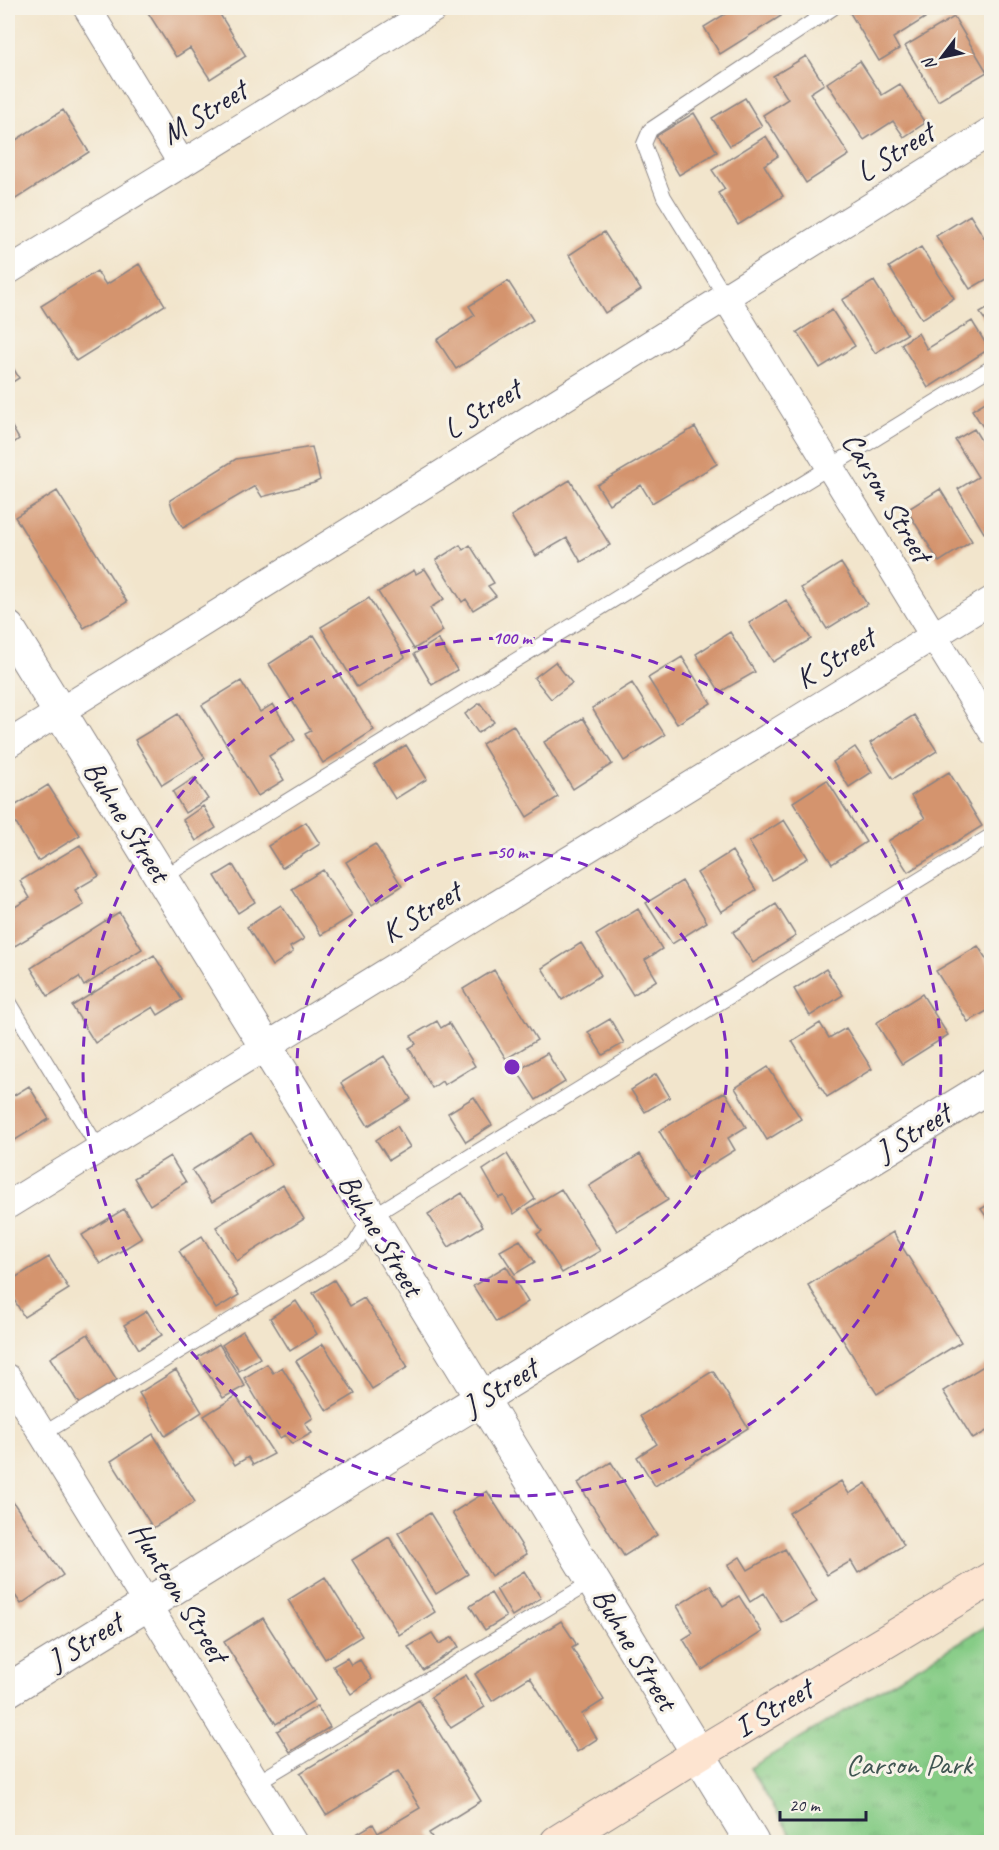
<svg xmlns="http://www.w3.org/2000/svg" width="999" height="1850" font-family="Caveat,sans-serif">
	<defs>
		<pattern id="grass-tufts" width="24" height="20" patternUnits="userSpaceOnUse" patternTransform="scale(1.5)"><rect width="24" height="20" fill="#86cc86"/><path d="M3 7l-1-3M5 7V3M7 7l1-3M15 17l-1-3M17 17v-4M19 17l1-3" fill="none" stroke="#73af75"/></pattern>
	</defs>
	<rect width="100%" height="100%" fill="#f7f3e8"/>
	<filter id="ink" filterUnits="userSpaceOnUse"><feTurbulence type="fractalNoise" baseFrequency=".0167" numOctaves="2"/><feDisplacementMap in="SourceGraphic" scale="12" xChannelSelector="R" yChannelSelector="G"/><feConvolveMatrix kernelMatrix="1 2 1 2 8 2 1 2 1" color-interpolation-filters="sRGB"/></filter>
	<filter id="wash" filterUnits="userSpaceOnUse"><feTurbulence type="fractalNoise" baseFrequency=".008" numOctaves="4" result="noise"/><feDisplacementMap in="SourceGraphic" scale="24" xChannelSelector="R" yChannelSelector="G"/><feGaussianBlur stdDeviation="1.35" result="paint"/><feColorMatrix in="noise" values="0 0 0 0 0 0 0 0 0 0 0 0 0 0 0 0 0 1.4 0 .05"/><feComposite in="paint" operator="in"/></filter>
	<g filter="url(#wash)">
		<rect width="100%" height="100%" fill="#f2e5cc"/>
		<!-- grass -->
		<path fill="url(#grass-tufts)" stroke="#547760" stroke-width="1.5" d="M991,1623V1842H795L750,1768Z"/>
		<g id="blocks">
			<!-- building -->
			<path fill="#d4946e" d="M152,8H216L246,56L210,79L190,48L176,57L147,11Z
				M735,8H776L781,16L720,54L704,27Z
				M847,8H919L925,18L893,38L899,49L879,61Z
				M954,17L987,72L938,101L905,46Z
				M806,56L824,84L810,93L849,155L806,183L763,115L788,99L773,76Z
				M860,61L882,95L900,84L925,123L904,137L893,121L864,140L827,83Z
				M745,98L762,126L730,146L712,118Z
				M63,110L89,152L8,204V145Z
				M694,113L717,152L679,175L656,136Z
				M766,136L778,156L764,165L783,196L738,225L718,193L725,189L712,170Z
				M970,215L992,250V276L970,289L936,236Z
				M604,232L641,290L605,313L569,255Z
				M921,247L954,298L922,319L889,267Z
				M139,264L165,305L76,361L41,306L97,271L106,285Z
				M508,281L533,320L456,369L437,340L475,315L469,306Z
				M874,281L907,334L875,353L842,300Z
				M992,306V330L980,313Z
				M832,310L855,346L820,368L797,332Z
				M972,321L989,349L928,388L901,344L918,333L927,349Z
				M8,359L19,378L8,385Z
				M992,398V441L972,410Z
				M8,420L19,439L8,447Z
				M695,427L717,464L652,503L641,485L609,504L597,485Z
				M974,429L992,458V528L984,533L958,489L978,477L955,440Z
				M312,447L320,480L314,483L262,497L255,486L183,528L173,511L170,500L236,459Z
				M570,480L610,545L581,562L567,538L536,556L511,516Z
				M940,489L972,541L939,562L907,510Z
				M57,491L127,602L84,628L15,517Z
				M460,545L463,550L470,545L494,583L488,586L496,596L473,610L466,599L462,602L436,560Z
				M841,563L867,604L827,629L801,588Z
				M425,569L444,599L430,608L443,631L414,649L378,592L414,570L416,574Z
				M369,598L405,657L357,687L321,627Z
				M786,600L811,639L773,662L749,623Z
				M730,632L755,672L720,692L696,654Z
				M314,635L374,730L323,763L305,734L311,731L269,664Z
				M438,639L457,670L432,685L414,654Z
				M682,657L711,703L677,724L648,678Z
				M555,662L572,683L551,699L534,678Z
				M241,681L260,712L273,704L295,740L269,756L284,780L258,796L202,705Z
				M632,683L665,735L624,761L592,708Z
				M480,703L494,722L478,733L465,714Z
				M178,714L205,758L162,785L135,740Z
				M914,715L937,751L893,779L870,743Z
				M583,718L612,764L573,789L544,742Z
				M513,725L558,797L527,817L482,744Z
				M406,745L427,779L395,799L374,765Z
				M855,747L872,772L849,787L833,762Z
				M949,772L982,826L908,872L888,841L925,818L911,796Z
				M194,778L208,799L185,813L173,792Z
				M827,780L866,842L832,864L793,802Z
				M48,785L80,835L38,861L8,810Z
				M203,806L216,828L196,841L183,820Z
				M784,820L808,858L772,880L749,842Z
				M306,822L320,844L282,868L268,846Z
				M375,844L402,886L372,905L346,862Z
				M80,845L99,876L75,890L84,905L13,947L8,938V911L30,898L20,881Z
				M732,851L756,890L721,912L697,873Z
				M233,865L255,902L238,913L215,876Z
				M323,870L352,916L321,935L292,889Z
				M682,881L707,922L672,944L646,903Z
				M776,904L796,936L753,963L733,932Z
				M281,905L304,939L290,947L293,952L272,966L247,927Z
				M638,909L662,949L645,960L657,980L633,995L596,935Z
				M119,912L142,949L84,986L79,977L48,996L31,968Z
				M581,943L601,975L562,1000L542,968Z
				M978,946L992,968V1008L968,1022L936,971Z
				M154,955L182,1000L158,1015L153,1007L95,1043L72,1006Z
				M826,969L843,995L810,1016L794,989Z
				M494,970L537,1040L506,1059L463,989Z
				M922,994L948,1035L902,1064L876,1023Z
				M610,1019L624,1043L603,1055L588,1032Z
				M437,1021L441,1028L449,1023L475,1066L444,1085L442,1081L432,1088L409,1048L416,1044L411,1036Z
				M820,1023L829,1038L846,1028L872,1069L827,1097L792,1041Z
				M547,1053L565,1082L536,1100L517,1071Z
				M384,1056L411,1099L368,1126L341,1083Z
				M768,1067L801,1119L767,1140L735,1088Z
				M656,1074L670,1097L645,1112L631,1090Z
				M29,1086L49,1119L12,1142L8,1136V1099Z
				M725,1092L746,1127L728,1138L735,1150L688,1179L659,1131Z
				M474,1097L492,1125L466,1142L448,1113Z
				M397,1126L410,1147L389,1160L376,1140Z
				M251,1133L271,1165L212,1202L192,1170Z
				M507,1154L535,1199L514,1214L504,1196L499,1198L483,1170Z
				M640,1154L668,1200L617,1231L589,1186Z
				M170,1156L186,1182L150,1205L134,1178Z
				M283,1185L304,1219L237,1261L216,1227Z
				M561,1189L600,1251L562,1273L537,1234L542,1231L528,1209Z
				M462,1193L483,1226L449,1247L428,1214Z
				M992,1202V1225L981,1209Z
				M124,1209L142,1238L100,1264L82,1235Z
				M893,1232L961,1342L877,1394L808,1285Z
				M202,1236L239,1295L216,1309L179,1251Z
				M520,1240L535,1262L515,1274L500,1251Z
				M49,1257L69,1289L24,1317L8,1289V1282Z
				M506,1266L528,1302L496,1322L473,1286Z
				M334,1280L350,1306L364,1298L408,1367L372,1389L313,1293Z
				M296,1301L317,1334L290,1351L270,1318Z
				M147,1311L162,1335L139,1349L124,1325Z
				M243,1331L260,1358L239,1371L222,1345Z
				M88,1334L117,1380L79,1404L50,1358Z
				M219,1344L245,1386L223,1398L198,1357Z
				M323,1344L355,1394L327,1411L296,1361Z
				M990,1362L992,1428L973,1439L943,1391Z
				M267,1364L273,1373L282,1367L313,1418L305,1423L312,1433L292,1444L285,1435L280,1438L244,1378Z
				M176,1370L202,1412L165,1436L139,1393Z
				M713,1371L748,1428L655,1486L637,1457L657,1444L640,1416Z
				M236,1396L274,1454L253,1465L248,1457L235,1465L204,1416Z
				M153,1434L195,1502L153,1528L111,1461Z
				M611,1462L657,1535L624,1556L578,1483Z
				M841,1481L849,1494L866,1483L904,1545L858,1573L851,1561L827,1575L789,1513Z
				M487,1491L527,1554L491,1576L452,1513Z
				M13,1502L63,1575L21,1604L8,1585V1506Z
				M430,1513L468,1574L436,1594L398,1533Z
				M389,1537L435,1612L399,1635L352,1560Z
				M785,1549L817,1602L782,1623L764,1593L750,1602L728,1565L740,1557L748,1570Z
				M524,1571L541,1598L512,1616L496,1589Z
				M325,1577L362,1636L325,1659L288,1600Z
				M710,1585L723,1606L739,1596L762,1632L702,1670L683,1639L693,1633L677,1606Z
				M491,1593L506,1617L485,1630L470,1606Z
				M263,1618L315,1700L276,1724L224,1642Z
				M561,1621L577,1645L572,1648L604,1700L582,1714L597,1739L577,1752L530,1677L492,1701L475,1674Z
				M432,1633L439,1644L453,1637L459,1647L423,1670L408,1647Z
				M347,1658L351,1665L360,1660L372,1679L351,1694L333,1666Z
				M466,1675L485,1707L451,1728L431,1697Z
				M419,1700L481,1801L429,1833L435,1842H343L373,1824L378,1833L420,1808L398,1771L326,1815L300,1773Z
				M317,1706L330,1727L290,1752L277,1731Z"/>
		</g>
	</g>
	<g filter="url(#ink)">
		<use href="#blocks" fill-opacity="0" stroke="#8a8484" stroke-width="1.5"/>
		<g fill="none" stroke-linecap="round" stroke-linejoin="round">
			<!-- service casing -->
			<g stroke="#8a8484" stroke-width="16">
				<path id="service" d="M725,296L664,197L644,144L650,130L833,8
					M162,878L992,367
					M8,1000L99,1149
					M43,1434L354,1245L371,1217L992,835
					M256,1783L593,1581"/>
			</g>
			<!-- minor casing -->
			<g stroke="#8a8484" stroke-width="29">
				<path id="minor" d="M87,8L182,164
					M8,271L435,8
					M725,296L992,731
					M8,744L992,131
					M8,1205L992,600
					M8,1378L293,1842"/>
			</g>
			<!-- tertiary casing -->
			<g stroke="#8a8484" stroke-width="35">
				<path id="tertiary" d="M8,628L371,1217L752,1842
					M8,1690L992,1084"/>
			</g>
			<!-- secondary casing -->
			<g stroke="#8a8484" stroke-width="35">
				<path id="secondary" d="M557,1842L698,1754L992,1578"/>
			</g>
			<!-- service -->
			<use href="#service" stroke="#fff" stroke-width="14"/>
			<!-- minor -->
			<use href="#minor" stroke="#fff" stroke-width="27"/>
			<!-- tertiary -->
			<use href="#tertiary" stroke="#fff" stroke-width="33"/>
			<!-- secondary -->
			<use href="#secondary" stroke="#fde4d0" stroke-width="33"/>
		</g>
	</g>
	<!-- distance rings -->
	<g fill="none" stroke="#7b2cbf" stroke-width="3" stroke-dasharray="10 8">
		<circle cx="512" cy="1067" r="215"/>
		<circle cx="512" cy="1067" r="429"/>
	</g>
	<g text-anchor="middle" stroke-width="6" stroke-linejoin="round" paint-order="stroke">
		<!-- street labels -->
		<g font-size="30" fill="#22223b" stroke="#f7f3e8">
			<text transform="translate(204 112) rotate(-32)" y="10">M Street</text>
			<text transform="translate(895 152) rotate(-32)" y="10">L Street</text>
			<text transform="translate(482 409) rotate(-32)" y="10">L Street</text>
			<text transform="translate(887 497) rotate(59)" y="10">Carson Street</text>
			<text transform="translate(835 658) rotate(-32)" y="10">K Street</text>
			<text transform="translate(127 821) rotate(58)" y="10">Buhne Street</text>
			<text transform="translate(421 912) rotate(-32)" y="10">K Street</text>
			<text transform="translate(913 1132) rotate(-32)" y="10">J Street</text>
			<text transform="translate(381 1235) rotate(59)" y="10">Buhne Street</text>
			<text transform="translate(500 1387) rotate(-32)" y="10">J Street</text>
			<text transform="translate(179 1592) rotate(58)" y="10">Huntoon Street</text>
			<text transform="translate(85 1641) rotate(-32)" y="10">J Street</text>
			<text transform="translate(635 1649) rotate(59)" y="10">Buhne Street</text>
			<text transform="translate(773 1708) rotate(-31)" y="10">I Street</text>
		</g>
		<!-- park labels -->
		<g font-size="30" fill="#405552" stroke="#f7f3e8">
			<text x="909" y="1774">Carson Park</text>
		</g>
	</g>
	<circle cx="512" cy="1067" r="9" fill="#7b2cbf" stroke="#f7f3e8" stroke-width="3"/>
	<g font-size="18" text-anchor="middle" font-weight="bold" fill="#7b2cbf" stroke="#f7f3e8" stroke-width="6" stroke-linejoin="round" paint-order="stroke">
		<text x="512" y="644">100 m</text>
		<text x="512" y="858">50 m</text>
	</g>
	<!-- margin -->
	<rect width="999" height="1850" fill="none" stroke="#f7f3e8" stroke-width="30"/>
	<!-- north arrow -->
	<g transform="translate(942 57) rotate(238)" stroke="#f7f3e8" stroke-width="4.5" paint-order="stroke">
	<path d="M0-4.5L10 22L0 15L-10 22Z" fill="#22223b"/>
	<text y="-9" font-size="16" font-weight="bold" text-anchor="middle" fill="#22223b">N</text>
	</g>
	<!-- scale -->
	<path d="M780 1811v9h86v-9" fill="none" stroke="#22223b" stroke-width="3"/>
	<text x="789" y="1811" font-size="18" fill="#22223b" stroke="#f7f3e8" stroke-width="4.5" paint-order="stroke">20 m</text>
</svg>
